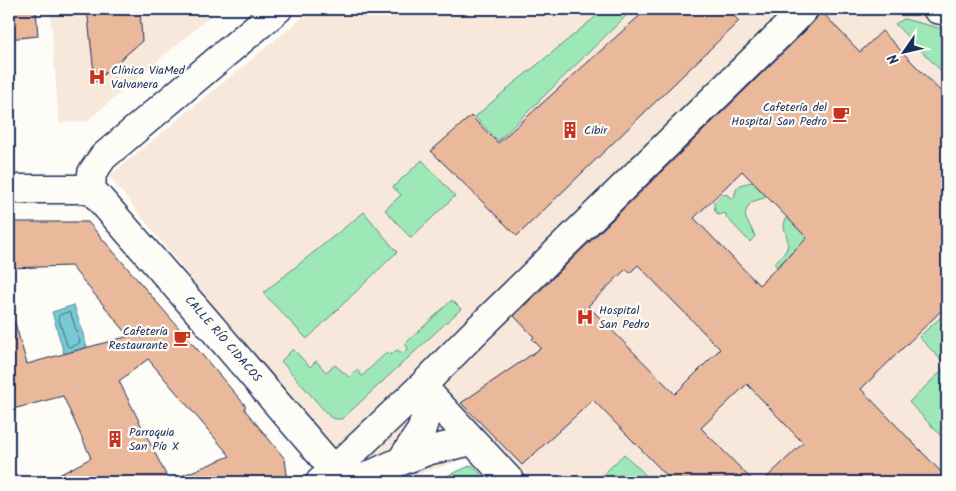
<svg xmlns="http://www.w3.org/2000/svg" width="956" height="491" font-family="Kalam,sans-serif">
	<style>
		.built { fill: #f7e8db }
		.green { fill: #9ee8b7; stroke: #5c8c8a }
		.water { fill: #78c9d1; stroke: #538ba3 }
		.lines { fill: none; stroke-linecap: round; stroke-linejoin: round }
		.shore { stroke: #406d8c; stroke-width: 1 }
		.building { fill: #eab89b; stroke: #1b2f5e; fill-rule: evenodd }
		.minor-casing { stroke: #1b2f5e; stroke-width: 31 }
		.minor { stroke: #fdfcf7; stroke-width: 28 }
		.labels { text-anchor: middle; dominant-baseline: central; stroke-width: 4.5; stroke-linejoin: round; paint-order: stroke }
		.poi-label { font-size: 12px; fill: #1b2f5e; stroke: #fdfcf7; text-anchor: start }
		.street-label { font-size: 12px; fill: #1b2f5e; stroke: #fdfcf7 }
	</style>
	<rect width="100%" height="100%" fill="#fdfcf7"/>
	<filter id="ink" filterUnits="userSpaceOnUse"><feTurbulence type="fractalNoise" baseFrequency=".02" numOctaves="2"/><feDisplacementMap in="SourceGraphic" scale="10" xChannelSelector="R" yChannelSelector="G"/><feConvolveMatrix kernelMatrix="1 2 1 2 8 2 1 2 1" color-interpolation-filters="sRGB"/></filter>
	<g filter="url(#ink)">
		<!-- built -->
		<path class="built" d="M50,9h169l-132,112 -28,2z
			M313,9h634v473h-455l-23,-24 -75,24h-40l-245,-306z"/>
		<!-- green -->
		<path class="green" d="M605,9h28l-135,132 -23,-24 39,-34 23,-18z
			M904,19l43,11v47l-52,-53z
			M422,160l33,36 -44,42 -26,-28 16,-15 -8,-8z
			M753,182l14,15 -16,5c-12,17 -2,18 4,34l-5,6 -23,-24 -2,-5 -6,2 -4,-4 -1,-8 8,-9 6,1 2,3h4c1,-3 1,-5 2,-8 2,-6 11,-7 17,-8z
			M364,212l33,40 -90,87 -44,-46z
			M787,217l20,21 -30,29 -3,-4c4,-4 12,-10 13,-15 4,-11 -8,-18 0,-31z
			M452,300l9,9 -119,110h-7l-5,-2 -49,-56 12,-12 17,18 6,-6 10,11 9,-7 14,12 8,-7 5,6 25,-24 3,3 7,-5 6,3 5,-5 -3,-4z
			M940,318l7,8v106l-5,5 -33,-35 38,-36 -28,-29z
			M624,454l29,28h-57z
			M472,465l16,17h-55z"/>
		<!-- water -->
		<path class="water" d="M74,305l13,42 -23,7 -12,-42z"/>
		<g class="lines">
			<!-- shore -->
			<path class="shore" d="M69,312l2,2 9,28 -2,2 -9,3 -2,-2 -9,-28 2,-2z"/>
		</g>
		<!-- building -->
		<path class="building" d="M9,9h27l2,27 -29,3z
			M87,9h53l2,32 -47,41z
			M647,9h80l12,12 -222,215 -86,-85 40,-35 27,27z
			M819,9l41,43 22,-21 65,67v207l-86,84 86,89v4h-185l41,-39 -56,-59 -46,44 53,54h-81l-80,-82 -71,65 -61,-62 80,-55 -9,-9 2,-2 -20,-21 290,-284 12,-13 3,-6zM742,171l65,67 -48,47 -65,-67zM638,265l82,84 -45,45 -87,-88 38,-37 4,4z
			M9,222h79l157,183v5l40,49 2,15 -11,8h-230l45,-24 -28,-62 -54,14v-86l6,-1 12,41 102,-28 -58,-70 -62,2zM148,359l82,97 -61,25 -50,-100z"/>
		<g class="lines">
			<!-- minor casing -->
			<g class="minor-casing">
				<path id="minor" d="M937,9l10,2
					M9,189h82
					M91,189l111,127 132,154 27,10
					M91,189l1,-16 11,-16 175,-148
					M422,386l89,96
					M401,461l20,-30 6,-18 -5,-27
					M320,482l14,-12 88,-84 48,-49 323,-316 11,-12
					M355,482l46,-21 29,-11 42,-9"/>
			</g>
			<!-- minor -->
			<use href="#minor" class="minor"/>
		</g>
	</g>
	<!-- icons -->
	<defs>
		<g id="hospital-bare" transform="scale(1.35)"><path d="M-5-5h3v3.5h4V-5h3V5h-3V1.5h-4V5h-3Z" fill="#c8321e" stroke="#fdfcf7" stroke-width="2.5" paint-order="stroke"/></g>
		<g id="cafe-bare" transform="scale(1.35)"><path d="M-5.5-4.5H6V0H3Q3 3.5 0 3.5H-2.5Q-5.5 3.5-5.5 0ZM3-3.2v2h1.7v-2ZM-6 4.5H4V6H-6Z" fill="#c8321e" stroke="#fdfcf7" stroke-width="2.5" paint-order="stroke"/></g>
		<g id="building-bare" transform="scale(1.35)"><path d="M-4-6H4V6H1V3H-1V6H-4ZM-2.5-4.3h1.7v1.8h-1.7ZM.8-4.3h1.7v1.8H.8ZM-2.5-1h1.7V.8h-1.7ZM.8-1h1.7V.8H.8Z" fill="#c8321e" stroke="#fdfcf7" stroke-width="2.5" paint-order="stroke"/></g>
	</defs>
	<g fill-rule="evenodd">
		<use href="#hospital-bare" x="97" y="77"/>
		<use href="#cafe-bare" x="841" y="114"/>
		<use href="#building-bare" x="570" y="130"/>
		<use href="#hospital-bare" x="585" y="317"/>
		<use href="#cafe-bare" x="182" y="338"/>
		<use href="#building-bare" x="115" y="439"/>
	</g>
	<g class="labels">
		<!-- poi labels -->
		<g class="poi-label">
			<text x="111" y="70">Clínica ViaMed<tspan x="111" dy="14">Valvanera</tspan></text>
			<text x="827" y="107" text-anchor="end">Cafetería del<tspan x="827" dy="14">Hospital San Pedro</tspan></text>
			<text x="584" y="130">Cibir</text>
			<text x="599" y="310">Hospital<tspan x="599" dy="14">San Pedro</tspan></text>
			<text x="168" y="331" text-anchor="end">Cafetería<tspan x="168" dy="14">Restaurante</tspan></text>
			<text x="129" y="432">Parroquia<tspan x="129" dy="14">San Pío X</tspan></text>
		</g>
		<!-- street labels -->
		<g class="street-label">
			<text transform="translate(223 339) rotate(49)">CALLE RÍO CIDACOS</text>
		</g>
	</g>
	<!-- margin -->
	<rect width="956" height="491" fill="none" stroke="#fdfcf7" stroke-width="30"/>
	<rect x="15" y="15" width="926" height="461" fill="none" stroke="#1b2f5e" stroke-width="2" filter="url(#ink)"/>
	<!-- north arrow -->
	<g transform="translate(904 52) rotate(236)" stroke="#fdfcf7" stroke-width="4" paint-order="stroke">
	<path d="M0-4L9 19L0 12L-9 19Z" fill="#1b2f5e"/>
	<text y="-8" font-size="14" font-weight="bold" text-anchor="middle" fill="#1b2f5e">N</text>
	</g>
</svg>
